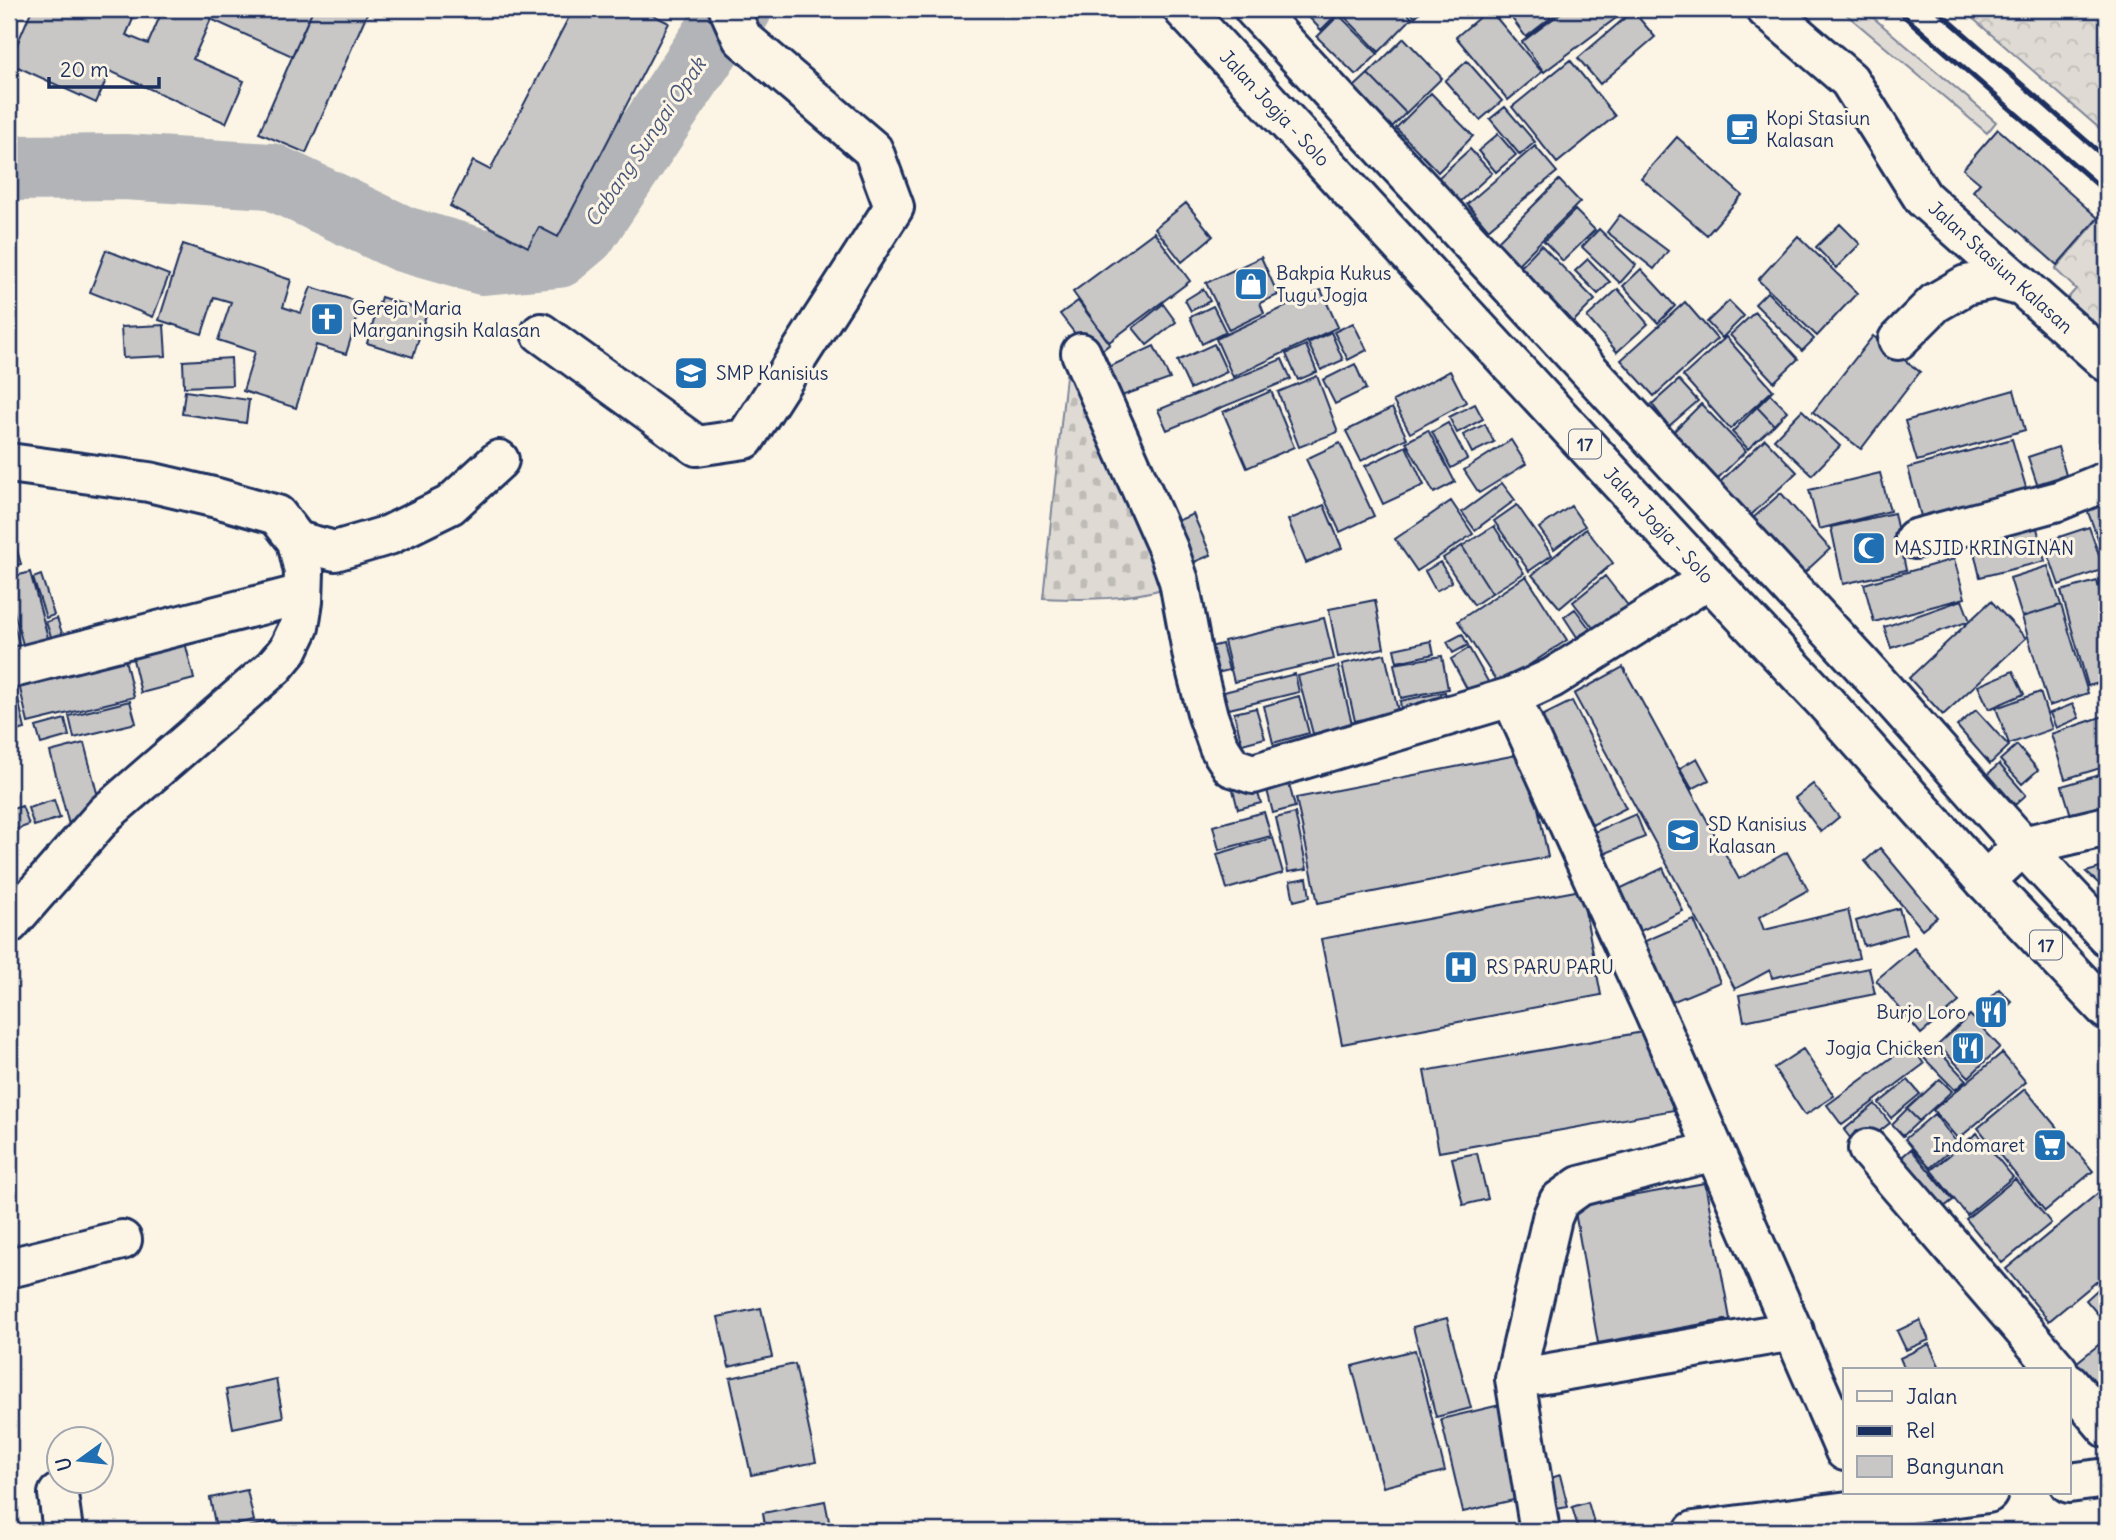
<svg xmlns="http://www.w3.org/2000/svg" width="2116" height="1540" font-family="Delius,sans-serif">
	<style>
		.green { fill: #dfdbd4; stroke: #7d8599; stroke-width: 2 }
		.forest { fill: url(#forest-crowns); stroke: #7d8599; stroke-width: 2 }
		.cemetery { fill: url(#cemetery-stones); stroke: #7d8599; stroke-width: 2 }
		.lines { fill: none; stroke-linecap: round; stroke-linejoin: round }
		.river { stroke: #b2b4b8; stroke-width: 66 }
		.building { fill: #c8c7c6; stroke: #1b2f5e; stroke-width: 2 }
		.minor-casing { stroke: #1b2f5e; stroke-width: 44 }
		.major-casing { stroke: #1b2f5e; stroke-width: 44 }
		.highway-casing { stroke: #1b2f5e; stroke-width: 44 }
		.minor { stroke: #fcf5e5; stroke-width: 38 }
		.major { stroke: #fcf5e5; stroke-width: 38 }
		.highway { stroke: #fcf5e5; stroke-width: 38 }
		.rail { stroke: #1b2f5e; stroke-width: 5 }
		.labels { text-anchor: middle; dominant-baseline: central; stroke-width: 6; stroke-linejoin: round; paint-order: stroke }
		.shield { fill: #fcf5e5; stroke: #5e6a86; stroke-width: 2 }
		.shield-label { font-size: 18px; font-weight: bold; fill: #1b2f5e }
		.street-label { font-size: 19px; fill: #1b2f5e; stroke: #fcf5e5 }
		.poi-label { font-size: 19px; fill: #1b2f5e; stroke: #fcf5e5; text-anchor: start }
		.water-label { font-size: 21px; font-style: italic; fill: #485779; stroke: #fcf5e5 }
	</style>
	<defs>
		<pattern id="forest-crowns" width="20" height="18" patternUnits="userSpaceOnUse" patternTransform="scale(1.75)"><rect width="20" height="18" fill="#dfdbd4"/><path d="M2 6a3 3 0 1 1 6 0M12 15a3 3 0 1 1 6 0" fill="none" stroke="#bfbcb8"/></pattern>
		<pattern id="cemetery-stones" width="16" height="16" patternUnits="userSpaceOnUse" patternTransform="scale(1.75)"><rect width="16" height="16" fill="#dfdbd4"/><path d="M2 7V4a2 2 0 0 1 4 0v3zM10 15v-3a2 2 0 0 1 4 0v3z" fill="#bfbcb8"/></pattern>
	</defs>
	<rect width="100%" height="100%" fill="#fcf5e5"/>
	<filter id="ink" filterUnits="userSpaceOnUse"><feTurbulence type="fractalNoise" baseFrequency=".0143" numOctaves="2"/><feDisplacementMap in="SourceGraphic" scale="14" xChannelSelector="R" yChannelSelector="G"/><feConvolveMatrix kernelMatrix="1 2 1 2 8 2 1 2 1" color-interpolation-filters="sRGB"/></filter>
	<g filter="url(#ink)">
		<!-- green -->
		<path class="green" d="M1840,9h23l133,113 -9,11z"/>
		<!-- forest -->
		<path class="forest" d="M1962,9h145v126z
			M2103,214l4,4v113l-9,11 -39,-34 17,-19 -21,-20z"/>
		<!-- cemetery -->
		<path class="cemetery" d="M1067,366l102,221c-42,13 -82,13 -126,11z"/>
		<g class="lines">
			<!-- river -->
			<path class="river" d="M9,168l115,-1 147,9 132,63 80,23 75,-7 26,-22 139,-209 16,-15"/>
		</g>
		<!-- building -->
		<path class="building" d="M32,9h77l24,10 -7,16 22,9 15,-35h150l-21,47 -81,-37 -18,40 51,22 -18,42 -116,-52 -14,32 -87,-40z
			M313,9h56l-63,144 -47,-20z
			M573,9h68l28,14 -111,214 -19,-10 -11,20 -78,-41 23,-45 17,9z
			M1291,9h13l-6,7z
			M1309,9h33l-21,21 -16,-17z
			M1345,9h58l9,9 -33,34 -38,-39z
			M1407,9h16l-8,8z
			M1489,9l53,63 -34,28 -52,-63z
			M1505,9h57l-36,28z
			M1566,9h56l2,3 -80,60 -22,-30z
			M1633,11l22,26 -55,47 -22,-26z
			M1339,15l39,39 -22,21 -39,-38z
			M1404,38l38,40 -36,35 -38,-39z
			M1570,60l45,56 -58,47 -45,-56z
			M1467,61l35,40 -22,19 -35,-39z
			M1368,74l38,39 -14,14 -38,-40z
			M1431,93l42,43 -35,36 -42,-44z
			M1505,107l30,35 -15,13 -30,-36z
			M1998,129l100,89 -41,47 -84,-74 7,-8 -17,-14z
			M1498,134l18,21 -20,17 -18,-21z
			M1677,137l65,58 -35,40 -66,-57z
			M1535,146l22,26 -69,57 -21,-25z
			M1470,149l22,24 -33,30 -22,-24z
			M1559,180l21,22 -62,62 -21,-22z
			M1186,203l27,33 -31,26 -27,-34z
			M1575,210l20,20 -32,31 -19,-20z
			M1620,215l48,36 -14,18 -47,-37z
			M1840,224l20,20 -24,24 -20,-21z
			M1599,229l37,36 -16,18 -38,-36z
			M1154,232l36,49 -81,61 -36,-50z
			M1798,236l59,57 -40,43 -59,-56z
			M183,244l108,36 -8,27 18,6 10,-26 51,16 -16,51 -30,-9 -20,63 -53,-17 12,-39 -37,-12 13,-38 -17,-5 -12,37 -43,-14z
			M1541,245l54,55 -23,23 -54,-54z
			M106,250l63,25 -16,42 -63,-25z
			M1261,257l17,38 -18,8 4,10 -35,17 -23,-47z
			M1588,259l22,23 -12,12 -23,-23z
			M1641,269l34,37 -17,17 -35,-37z
			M1203,289l7,12 -19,10 -6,-11z
			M1618,289l30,35 -31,28 -30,-35z
			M1321,290l17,37 -105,50 -17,-38z
			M1767,292l47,47 -12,12 -47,-47z
			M381,297l46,15 -14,45 -46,-14z
			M1078,301l32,43 -17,13 -33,-43z
			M1729,301l15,15 -22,22 -15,-16z
			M1685,302l32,37 -63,57 -33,-36z
			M1163,304l13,18 -29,23 -14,-17z
			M1213,306l13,26 -24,12 -12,-27z
			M1755,312l43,47 -24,23 -44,-47z
			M1353,323l14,27 -19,10 -14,-28z
			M164,325l2,31 -43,2 -2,-31z
			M1331,332l12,28 -22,10 -13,-27z
			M1873,336l47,36 -59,77 -48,-37z
			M1726,337l47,53 -43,39 -47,-53z
			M1214,344l13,28 -37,17 -13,-28z
			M1306,345l11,27 -19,8 -12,-26z
			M1154,346l16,33 -57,20 -13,-28z
			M231,358l1,27 -48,2 -1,-26z
			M1282,359l9,20 -124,51 -9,-20z
			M1355,364l11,25 -31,15 -12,-24z
			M1450,371l16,31 -56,31 -17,-32z
			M1317,376l21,56 -39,15 -21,-55z
			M1679,380l19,21 -29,25 -17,-22z
			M2014,390l11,40 -108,31 -12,-40z
			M185,391l64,9 -3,23 -64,-9z
			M1271,391l23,56 -47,21 -24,-56z
			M1770,394l17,17 -13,14 -17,-18z
			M1475,404l8,15 -26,14 -8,-16z
			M1701,404l45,47 -31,30 -45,-46z
			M1757,407l17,18 -26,24 -16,-17z
			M1392,408l15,30 -46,23 -15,-30z
			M1802,410l38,36 -28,29 -38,-36z
			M1448,423l19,36 -16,9 -19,-36z
			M1485,424l9,18 -22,11 -9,-18z
			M1428,430l27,52 -21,11 -28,-51z
			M1765,439l32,33 -47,44 -31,-33z
			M2012,439l15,52 -105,29 -14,-52z
			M1511,440l15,24 -47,29 -15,-23z
			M1340,443l34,73 -34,16 -34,-73z
			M1406,446l18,39 -41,19 -18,-38z
			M2058,447l8,28 -29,9 -9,-27z
			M1880,473l10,38 -71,18 -10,-39z
			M1502,483l13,17 -40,30 -13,-18z
			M1781,493l49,56 -39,36 -49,-57z
			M2107,498v64l-21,-55z
			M1451,501l22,33 -56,37 -22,-32z
			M1324,505l18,43 -36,15 -18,-43z
			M1517,505l35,50 -23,16 -35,-50z
			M1571,506l14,20 -31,23 -15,-21z
			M1894,513l12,57 -63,14 -12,-57z
			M1193,514l18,41 -26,11 -17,-41z
			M1494,526l30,47 -32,20 -30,-47z
			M2089,527l15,42 -45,16 -15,-43z
			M2037,528l8,33 -65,16 -8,-34z
			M1586,529l27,34 -53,45 -28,-33z
			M13,537l8,27 -12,3v-29z
			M1462,546l30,47 -18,12 -31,-47z
			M1954,559l11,39 -91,24 -10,-38z
			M1440,562l12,20 -16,9 -11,-20z
			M2048,566l13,39 -39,12 -12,-39z
			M30,572l22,80 -25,7 -18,-65v-16z
			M41,575l13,40 -8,3 -13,-40z
			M1526,576l41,64 -68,45 -41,-64z
			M1605,576l32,41 -32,26 -32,-41z
			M2097,581l10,35v65l-19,5 -27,-95z
			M1375,600l9,48 -46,9 -9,-48z
			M1962,600l8,21 -79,27 -7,-21z
			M1991,601l35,37 -83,77 -34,-37z
			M2061,605l27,88 -39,13 -27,-89z
			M1575,609l15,20 -13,8 -13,-20z
			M11,613l11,42 -13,4v-45z
			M57,618l9,27 -11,3 -9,-26z
			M1324,618l10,41 -100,23 -10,-41z
			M183,634l11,45 -53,14 -11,-46z
			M1462,634l6,11 -15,8 -6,-11z
			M1431,641l3,13 -37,8 -3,-13z
			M1222,644l7,26 -20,5 -7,-26z
			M1469,648l25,44 -20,10 -23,-43z
			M1385,654l13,57 -43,10 -13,-57z
			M124,655l10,42 -106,26 -10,-43z
			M1442,656l6,33 -47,9 -7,-34z
			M1338,666l14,58 -39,10 -15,-58z
			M1623,667l116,212 48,-27 21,38 -49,27 5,13 84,-20 11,48 -87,20 -2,-8 -35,19 -161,-295z
			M2013,671l11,23 -35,15 -11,-23z
			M1295,674l4,18 -70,17 -5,-17z
			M14,681l11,48 -16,4v-51z
			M1445,692l3,14 -46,10 -2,-15z
			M2040,692l12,37 -43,15 -13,-36z
			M1299,696l10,37 -36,10 -9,-37z
			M130,701l6,22 -62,15 -5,-22z
			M1572,701l54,107 -44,22 -54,-107z
			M2073,704l6,14 -23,10 -6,-15z
			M1256,708l9,30 -23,6 -8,-31z
			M1976,710l33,36 -19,18 -33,-38z
			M2107,715v51l-42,13 -14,-45z
			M65,719l4,17 -28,8 -5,-17z
			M84,743l19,73 -34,9 -19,-73z
			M2017,745l21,25 -16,14 -22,-24z
			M1527,753l21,104 -230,46 -22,-105z
			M1697,758l12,22 -17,9 -12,-21z
			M1999,764l27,31 -11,10 -27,-31z
			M2106,773l1,42 -33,10 -12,-39z
			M1255,784l6,19 -23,6 -5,-19z
			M1289,784l6,23 -22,6 -6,-23z
			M1813,784l26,33 -18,15 -26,-34z
			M54,800l6,18 -26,8 -6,-18z
			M22,806l7,19 -20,7v-22z
			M1264,812l7,24 -52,14 -6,-24z
			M1295,813l12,56 -19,3 -12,-54z
			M1636,814l9,23 -51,21 -9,-22z
			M1273,838l10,35 -56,16 -10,-35z
			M1880,848l57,69 -15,12 -57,-68z
			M2107,866v25l-21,-19z
			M1663,868l20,43 -49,23 -21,-42z
			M1307,878l3,19 -16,4 -4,-20z
			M1581,890l20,105 -259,49 -21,-105z
			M1899,908l7,26 -42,12 -8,-25z
			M1694,920l26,62 -58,24 -26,-61z
			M1914,948l45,54 -38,32 -45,-54z
			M1869,968l6,26 -131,27 -5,-26z
			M1999,989l13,13 -17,17 -13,-14z
			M1970,1015l30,32 -31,30 -31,-32z
			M1660,1029l14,81 -235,42 -15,-81z
			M1910,1044l14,20 -82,61 -15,-20z
			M1934,1046l32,34 -11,10 -32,-33z
			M1803,1049l31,47 -29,19 -31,-47z
			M2002,1053l24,29 -68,57 -25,-29z
			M1940,1079l12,12 -33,30 -12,-12z
			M1908,1080l12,14 -29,24 -12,-15z
			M2025,1089l68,82 -48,40 -67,-83z
			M1875,1104l15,19 -32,25 -14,-18z
			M1907,1109l12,12 -16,15 -11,-12z
			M1934,1114l24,30 -28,24 -25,-29z
			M1977,1133l36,44 -46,38 -36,-45z
			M1911,1149l42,51 -18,14 -40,-51z
			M1477,1153l11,46 -25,6 -11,-47z
			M2015,1179l36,44 -49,40 -36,-44z
			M1705,1183l25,136 -132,24 -24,-137z
			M2103,1189l4,5v79l-58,48 -43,-52z
			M2107,1281v44l-21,-25z
			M761,1308l11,49 -43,10 -11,-50z
			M1447,1318l24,90 -35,9 -23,-90z
			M1730,1319l2,16 -131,24 -3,-16z
			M1920,1320l9,20 -23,10 -9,-19z
			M2107,1338v41l-10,9 -21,-25z
			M1929,1344l12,26h-36l-5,-12z
			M1415,1350l30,121 -62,16 -31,-121z
			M795,1364l21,98 -65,13 -21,-97z
			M276,1379l7,38 -50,11 -7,-38z
			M2107,1379v22l-10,-13z
			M1500,1405l22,93 -59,14 -22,-93z
			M1560,1475l8,32 -12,2 -8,-30z
			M247,1490l7,31 -38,8 -6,-31z
			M825,1501l6,30h-65l-3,-18z
			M1588,1502l8,28 -17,1 -7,-24z
			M276,1521l2,10h-49z"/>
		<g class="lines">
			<!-- minor casing -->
			<g class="minor-casing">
				<path id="minor" d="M1766,9l83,71 74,118 184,164
					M541,333l156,113 48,-7 149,-232 -21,-57 -131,-112 -13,-29
					M1898,340l37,-37 31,-18 28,-6 29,8
					M1081,353l87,196 11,32 14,76 15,59 11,31 13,20 21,7 258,-77 41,-19 157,-99
					M9,463l140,19 68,16 60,17 20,26 7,31 -1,29 -4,26 -11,23 -14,17 -168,146 -97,111
					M1915,539l143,-38 49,-20
					M297,541l38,10 54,-16 61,-30 49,-45
					M9,669l294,-75
					M1511,697l144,317 190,437
					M1985,881l38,-35 84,-20
					M1868,1149l190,221
					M9,1268l113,-28
					M1515,1379l279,-48
					M2069,1383l38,45
					M58,1494l5,37
					M1540,1531l-25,-152 37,-161 7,-17 21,-15 134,-35"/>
			</g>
			<!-- major casing -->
			<g class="major-casing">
				<path id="major" d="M2069,1483l38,-5
					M1694,1531l294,-38"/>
			</g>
			<!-- highway casing -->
			<g class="highway-casing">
				<path id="highway" d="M1183,9l526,570 116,123 160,179 122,129
					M1254,9l608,656 161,181 84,90"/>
			</g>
			<!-- minor -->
			<use href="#minor" class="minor"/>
			<!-- major -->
			<use href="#major" class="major"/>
			<!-- highway -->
			<use href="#highway" class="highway"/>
			<!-- rail -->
			<path class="rail" d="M1896,9l211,184
				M1936,9l171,150"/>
		</g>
	</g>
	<!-- icons -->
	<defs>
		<g id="cafe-square" transform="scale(1.75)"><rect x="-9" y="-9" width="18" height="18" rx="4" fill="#1f6fb2" stroke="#fcf5e5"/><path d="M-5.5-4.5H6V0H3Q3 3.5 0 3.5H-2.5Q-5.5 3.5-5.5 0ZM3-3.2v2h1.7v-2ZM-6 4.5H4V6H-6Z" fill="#fff"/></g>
		<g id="shop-square" transform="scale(1.75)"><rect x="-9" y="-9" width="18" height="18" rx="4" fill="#1f6fb2" stroke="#fcf5e5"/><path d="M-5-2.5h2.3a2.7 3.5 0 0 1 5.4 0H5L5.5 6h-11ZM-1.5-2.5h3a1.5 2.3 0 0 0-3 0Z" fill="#fff"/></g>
		<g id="church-square" transform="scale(1.75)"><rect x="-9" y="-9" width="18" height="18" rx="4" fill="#1f6fb2" stroke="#fcf5e5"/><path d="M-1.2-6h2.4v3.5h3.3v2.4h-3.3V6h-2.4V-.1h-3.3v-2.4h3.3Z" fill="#fff"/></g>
		<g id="school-square" transform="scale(1.75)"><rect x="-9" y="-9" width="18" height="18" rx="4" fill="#1f6fb2" stroke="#fcf5e5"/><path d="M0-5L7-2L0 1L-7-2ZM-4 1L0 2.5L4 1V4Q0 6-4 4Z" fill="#fff"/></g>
		<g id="mosque-square" transform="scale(1.75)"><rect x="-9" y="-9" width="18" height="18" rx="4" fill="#1f6fb2" stroke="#fcf5e5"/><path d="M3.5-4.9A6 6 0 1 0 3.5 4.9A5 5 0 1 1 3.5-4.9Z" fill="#fff"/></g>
		<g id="hospital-square" transform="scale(1.75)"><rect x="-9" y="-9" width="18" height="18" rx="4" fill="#1f6fb2" stroke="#fcf5e5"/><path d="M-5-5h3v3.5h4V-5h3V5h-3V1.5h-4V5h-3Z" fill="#fff"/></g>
		<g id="restaurant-square" transform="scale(1.75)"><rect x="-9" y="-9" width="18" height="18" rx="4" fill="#1f6fb2" stroke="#fcf5e5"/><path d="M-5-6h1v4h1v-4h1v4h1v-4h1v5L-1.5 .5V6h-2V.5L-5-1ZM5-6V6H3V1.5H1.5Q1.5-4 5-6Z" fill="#fff"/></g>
		<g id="supermarket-square" transform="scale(1.75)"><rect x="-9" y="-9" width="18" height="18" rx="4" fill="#1f6fb2" stroke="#fcf5e5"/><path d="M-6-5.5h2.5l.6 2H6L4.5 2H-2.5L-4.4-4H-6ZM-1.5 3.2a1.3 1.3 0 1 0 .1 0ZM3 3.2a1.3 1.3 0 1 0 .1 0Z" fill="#fff"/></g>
	</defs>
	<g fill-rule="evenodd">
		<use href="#cafe-square" x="1742" y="129"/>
		<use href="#shop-square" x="1251" y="284"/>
		<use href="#church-square" x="327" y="319"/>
		<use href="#school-square" x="691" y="373"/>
		<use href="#mosque-square" x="1869" y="548"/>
		<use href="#school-square" x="1683" y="835"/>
		<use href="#hospital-square" x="1461" y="967"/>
		<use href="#restaurant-square" x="1991" y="1012"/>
		<use href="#restaurant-square" x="1968" y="1048"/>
		<use href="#supermarket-square" x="2050" y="1145"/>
	</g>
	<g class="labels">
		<!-- shield labels -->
		<g class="shield">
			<rect x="1569" y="429.5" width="32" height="29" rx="5"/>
			<rect x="2030" y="930.5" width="32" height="29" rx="5"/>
		</g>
		<g class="shield-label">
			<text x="1585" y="444">17</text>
			<text x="2046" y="945">17</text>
		</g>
		<!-- street labels -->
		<g class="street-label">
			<text transform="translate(1275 108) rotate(47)">Jalan Jogja - Solo</text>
			<text transform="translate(2001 267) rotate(42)">Jalan Stasiun Kalasan</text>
			<text transform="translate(1659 525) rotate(47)">Jalan Jogja - Solo</text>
		</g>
		<!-- poi labels -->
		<g class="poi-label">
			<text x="1766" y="118">Kopi Stasiun<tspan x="1766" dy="22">Kalasan</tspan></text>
			<text x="1276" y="273">Bakpia Kukus<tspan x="1276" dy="22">Tugu Jogja</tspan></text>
			<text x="352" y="308">Gereja Maria<tspan x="352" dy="22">Marganingsih Kalasan</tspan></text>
			<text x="716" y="373">SMP Kanisius</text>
			<text x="1894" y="548">MASJID KRINGINAN</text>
			<text x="1708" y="824">SD Kanisius<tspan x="1708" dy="22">Kalasan</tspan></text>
			<text x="1486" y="967">RS PARU PARU</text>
			<text x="1966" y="1012" text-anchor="end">Burjo Loro</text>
			<text x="1944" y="1048" text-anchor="end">Jogja Chicken</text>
			<text x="2025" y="1145" text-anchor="end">Indomaret</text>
		</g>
		<!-- water labels -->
		<g class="water-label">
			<text transform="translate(645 142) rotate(-56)">Cabang Sungai Opak</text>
		</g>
	</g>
	<!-- margin -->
	<rect width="2116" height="1540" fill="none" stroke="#fcf5e5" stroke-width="35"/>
	<rect x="18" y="18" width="2081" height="1505" fill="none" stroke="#1b2f5e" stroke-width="2.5" filter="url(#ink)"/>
	<!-- legend -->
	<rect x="1843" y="1368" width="228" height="126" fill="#fcf5e5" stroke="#a2a6af" stroke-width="2"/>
	<rect x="1857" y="1391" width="35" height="10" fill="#fcf5e5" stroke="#a2a6af" stroke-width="2"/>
	<text x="1906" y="1404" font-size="21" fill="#1b2f5e">Jalan</text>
	<rect x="1857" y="1426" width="35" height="10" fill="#1b2f5e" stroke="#a2a6af" stroke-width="2"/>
	<text x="1906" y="1438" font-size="21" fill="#1b2f5e">Rel</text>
	<rect x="1857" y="1456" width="35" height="21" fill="#c8c7c6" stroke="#a2a6af" stroke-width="2"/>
	<text x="1906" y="1474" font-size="21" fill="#1b2f5e">Bangunan</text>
	<!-- north arrow -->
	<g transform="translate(80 1460) rotate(255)"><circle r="33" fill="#fcf5e5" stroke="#a2a6af" stroke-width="2"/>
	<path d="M0-5L12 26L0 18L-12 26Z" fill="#1f6fb2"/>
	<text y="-10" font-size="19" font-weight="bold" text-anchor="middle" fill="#1b2f5e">U</text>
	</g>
	<!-- scale -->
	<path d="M49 77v10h110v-10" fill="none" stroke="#1b2f5e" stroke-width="3.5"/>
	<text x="60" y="77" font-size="21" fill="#1b2f5e" stroke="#fcf5e5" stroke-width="5" paint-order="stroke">20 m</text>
</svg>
